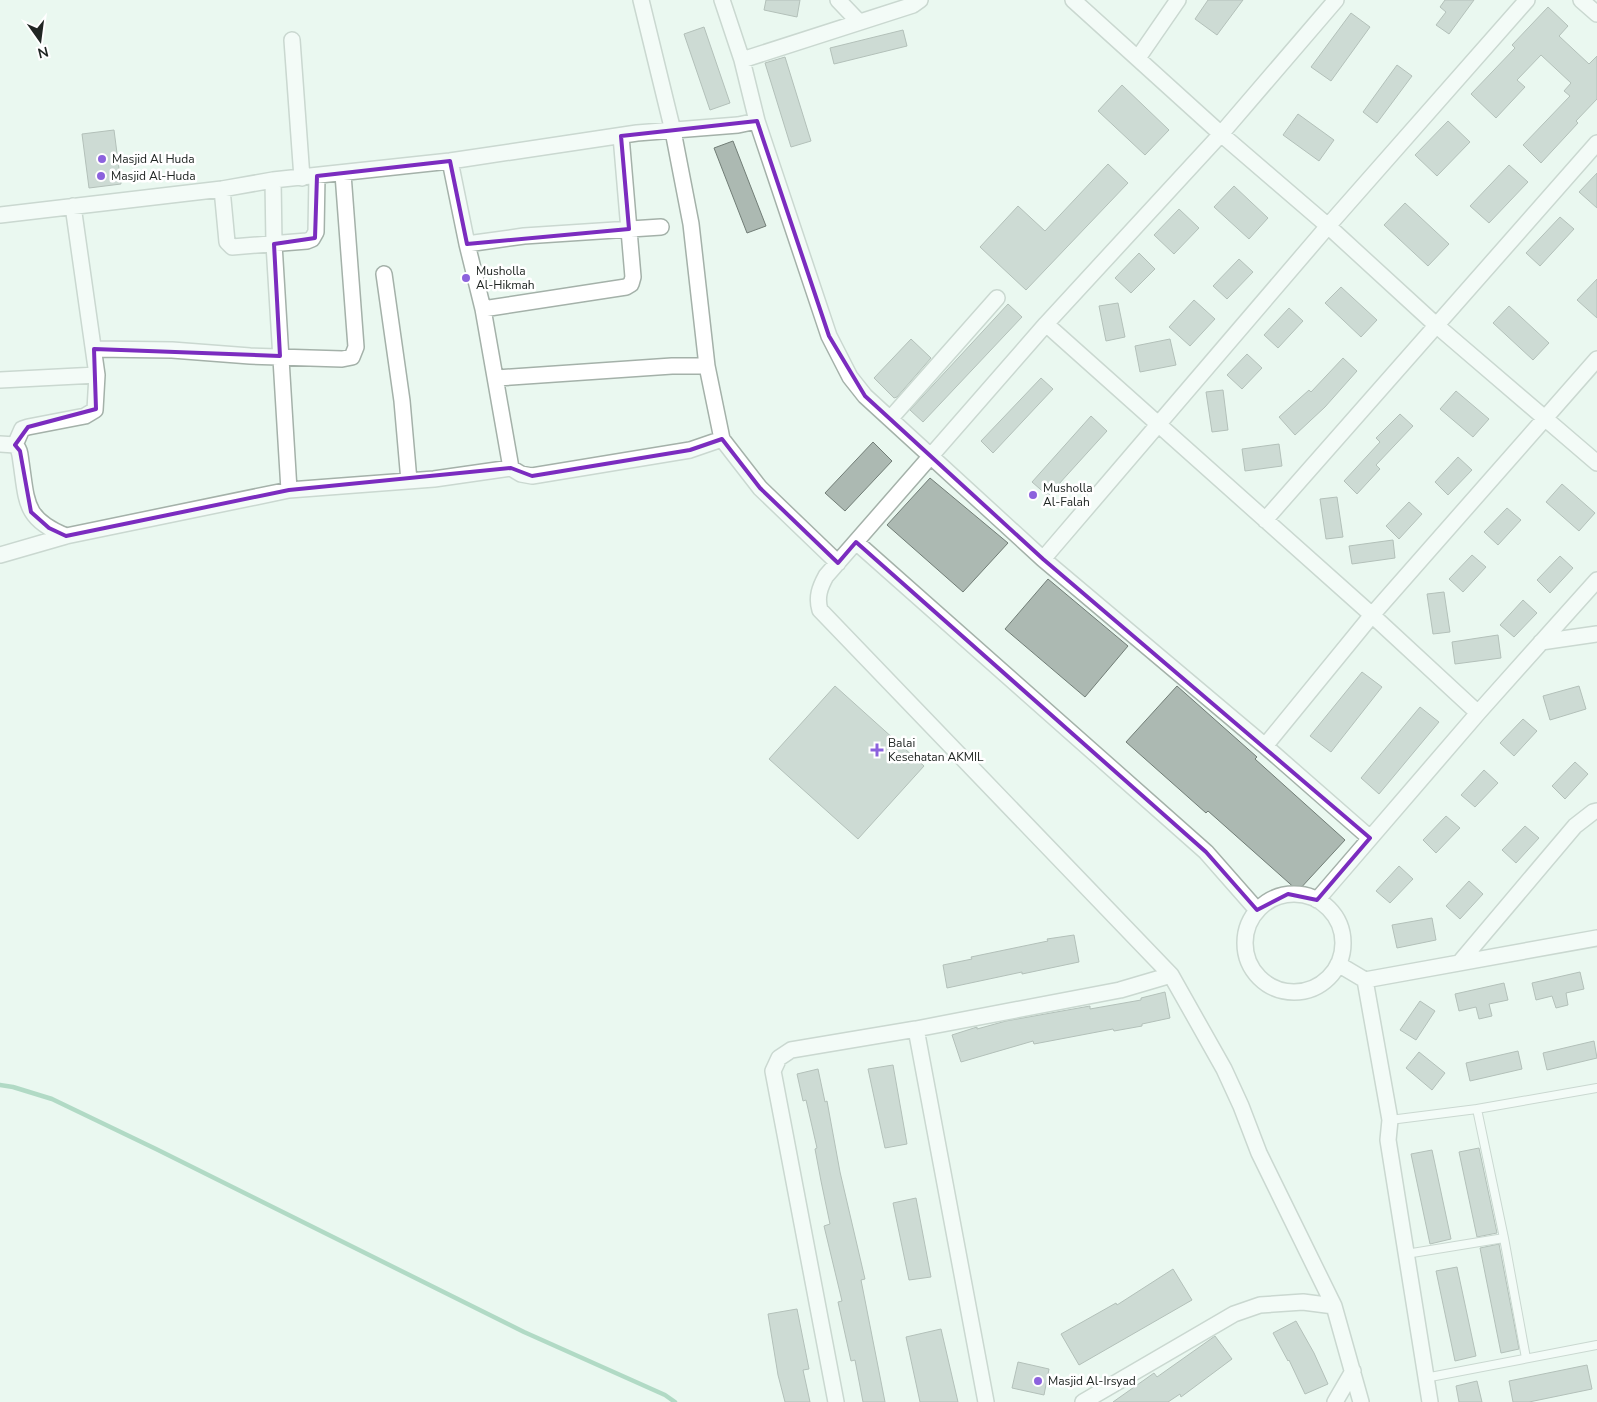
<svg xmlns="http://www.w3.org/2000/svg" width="1597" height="1402" font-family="'Nunito Sans',sans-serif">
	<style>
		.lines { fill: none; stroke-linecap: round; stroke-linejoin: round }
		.stream { stroke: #6eb791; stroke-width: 4.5 }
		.building { fill: #acb9b2; stroke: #717d76 }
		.lane-casing { stroke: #a4b1a9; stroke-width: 10 }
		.street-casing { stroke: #a4b1a9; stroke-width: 18 }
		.lane { stroke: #fff; stroke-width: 8 }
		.street { stroke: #fff; stroke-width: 15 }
		.marked { fill: none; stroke: #7b2cbf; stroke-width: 4; stroke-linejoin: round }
		.poi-dot { fill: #8c62dd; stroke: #fff; stroke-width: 2 }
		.labels { text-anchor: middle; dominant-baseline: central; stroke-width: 5; stroke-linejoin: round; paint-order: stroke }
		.poi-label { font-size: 12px; fill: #202623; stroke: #fff; text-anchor: start }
	</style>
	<rect width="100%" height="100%" fill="#eaf8f0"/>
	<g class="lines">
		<!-- stream -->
		<path class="stream" d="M0,1085l13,2 39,12 104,50 368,183 141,63 10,7"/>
	</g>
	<!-- building -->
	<path class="building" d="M766,0h34l-3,17 -33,-7z
		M1208,0h35l-26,35 -22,-16z
		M1445,0h29l-25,34 -13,-9 10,-13 -6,-5z
		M1548,7l20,19 -9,10 30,28 8,-8v43l-21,22 2,2 -37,40 -18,-18 47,-49 -6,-5 7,-8 -30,-28 -24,25 8,7 -29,31 -25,-24 44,-46 -3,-3z
		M1351,13l19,14 -39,54 -20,-14z
		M704,27l26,76 -20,7 -26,-76z
		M903,30l4,16 -73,18 -4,-16z
		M785,57l26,84 -20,6 -26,-84z
		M1397,65l15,11 -35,47 -14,-11z
		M1122,85l47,45 -24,25 -47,-44z
		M1298,114l36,26 -15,21 -36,-26z
		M1448,121l22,21 -33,34 -22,-21z
		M114,130l7,54 -32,4 -7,-54z
		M733,141l33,85 -19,7 -33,-85z
		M1108,164l20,19 -102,107 -46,-43 38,-41 27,25z
		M1509,165l19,17 -39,41 -19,-17z
		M1597,173v35l-18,-16z
		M1234,186l34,32 -19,21 -35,-32z
		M1405,203l44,41 -21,22 -44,-41z
		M1179,209l20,19 -25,26 -20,-19z
		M1560,217l14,12 -34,37 -14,-13z
		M1139,253l16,16 -24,24 -16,-15z
		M1239,259l14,13 -26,27 -14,-13z
		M1597,279v39l-20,-18z
		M1341,287l36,33 -16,17 -36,-34z
		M1194,300l21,19 -25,27 -21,-19z
		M1118,303l7,34 -19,4 -7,-35z
		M1008,304l14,13 -99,105 -13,-12z
		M1509,306l40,37 -16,17 -40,-37z
		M1289,308l14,13 -25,27 -14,-13z
		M911,339l20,19 -34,39 -3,1 -20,-20z
		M1170,339l6,26 -36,7 -5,-26z
		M1247,354l15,14 -20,21 -15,-14z
		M1343,358l14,13 -32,36 -30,28 -16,-18 30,-27 2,2z
		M1041,378l12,11 -60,64 -12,-12z
		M1223,390l5,40 -16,2 -6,-40z
		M1456,391l33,28 -16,18 -33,-28z
		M1400,414l13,12 -37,39 4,4 -23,25 -13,-13 36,-39 -4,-4z
		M1091,416l16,15 -59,65 -16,-14z
		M873,442l19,19 -47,50 -20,-18z
		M1279,444l3,22 -37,5 -3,-22z
		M1458,457l14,13 -24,25 -13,-13z
		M930,478l78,65 -45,49 -76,-67z
		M1562,484l33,29 -16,18 -33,-29z
		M1337,497l6,40 -17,2 -6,-40z
		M1409,502l13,12 -23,25 -13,-13z
		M1507,508l14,12 -23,25 -14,-13z
		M1393,540l2,18 -43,6 -3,-18z
		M1472,555l14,12 -23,25 -14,-13z
		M1560,556l13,12 -23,25 -13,-13z
		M1048,579l80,67 -43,51 -80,-68z
		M1444,592l6,40 -17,2 -6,-40z
		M1523,600l14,13 -23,24 -14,-12z
		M1498,635l3,23 -46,6 -3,-22z
		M1362,672l20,15 -51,65 -21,-16z
		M835,686l89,80 -66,73 -89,-80z
		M1177,686l80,71 -2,2 90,81 -47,51 -90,-80 -2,2 -80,-71z
		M1579,686l7,23 -36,11 -7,-24z
		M1420,707l19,15 -60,72 -18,-16z
		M1523,719l14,12 -23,25 -14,-13z
		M1575,762l13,12 -23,25 -13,-13z
		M1484,770l14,13 -23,24 -14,-12z
		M1446,816l14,12 -24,25 -13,-13z
		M1525,826l14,12 -23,25 -14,-13z
		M1399,866l14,13 -23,24 -14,-12z
		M1469,881l14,13 -23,25 -14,-13z
		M1432,918l4,22 -39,8 -5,-23z
		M1074,935l5,27 -57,12v-2l-75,16 -4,-23 29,-6 -1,-2 77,-16 -1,-2z
		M1580,972l4,17 -18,4 2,12 -12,3 -4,-12 -16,4 -4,-17z
		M1504,983l4,17 -19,4 3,12 -13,3 -3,-12 -17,4 -4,-17z
		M1165,992l5,26 -28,6v2l-28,5 -1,-2 -79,15 -1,-3 -72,21 -9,-27 25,-8v2l29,-8 84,-15v3l51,-9v-2z
		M1420,1001l15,10 -19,29 -16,-10z
		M1594,1041l3,17 -50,12 -4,-17z
		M1518,1051l4,18 -52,12 -4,-18z
		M1419,1052l26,21 -13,17 -26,-22z
		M893,1065l14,79 -22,4 -17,-79z
		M818,1069l7,33 2,-1 13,71 25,107 -4,1 24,122h-22l-8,-42 -4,1 -13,-59 4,-1 -18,-75 6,-2 -9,-43 -6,-32 2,-1 -11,-48 -3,1 -6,-27z
		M1479,1148l18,85 -20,4 -18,-85z
		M1432,1150l19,89 -21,5 -19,-90z
		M916,1198l15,79 -22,3 -16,-77z
		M1499,1244l20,105 -18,4 -21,-105z
		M1457,1267l19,89 -21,5 -19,-90z
		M1173,1269l19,31 -113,65 -18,-31 55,-31 1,2z
		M797,1309l12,60 -6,1 7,32h-25l-7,-27 -10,-61z
		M1296,1321l18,32 14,31 -23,10 -16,-34 -1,1 -15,-28z
		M941,1329l17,73h-38l-14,-65z
		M1215,1336l17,23 -51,38 -1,-3 -12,8h-55l41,-29 3,4z
		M1018,1362l31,7 -5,26 -32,-7z
		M1587,1365l5,24 -63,13h-16l-4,-21z
		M1477,1381l5,21h-23l-3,-16z"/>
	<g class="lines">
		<!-- lane casing -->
		<g class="lane-casing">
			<path id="lane" d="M1390,1120l87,-11 120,-21
				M1504,1238l22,120
				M1406,1254l98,-16 -27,-129
				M1425,1378l172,-33"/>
		</g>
		<!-- street casing -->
		<g class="street-casing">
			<path id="street" d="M641,0l32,131 18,93 16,142 15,73 38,49 78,75
				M722,0l20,60 15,61
				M838,0l21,22
				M1073,0l148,134 107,92 108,99 161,138
				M1336,0l-115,134 -175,190 -220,252c-6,11 -10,21 -6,34l351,365 53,94 17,37 18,47 75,153 27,96
				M1581,0l16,14
				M292,40l10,138
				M1138,58l40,-58
				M742,60l171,-55 7,-5
				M450,161l17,83 16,65 28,159
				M273,180l1,64 15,246
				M222,189l5,53 5,5 75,-6 5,-2 4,-7 1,-56
				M0,215l222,-26 51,-9 177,-19 187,-28 101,-8 19,-4 72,215 21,41 15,19 178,163 222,187 105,92
				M467,244l57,-8 137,-9
				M384,274l18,127 7,80
				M483,309l143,-22 5,-3 2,-7 -12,-141
				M1046,324l326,291 106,98
				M94,349l78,1 78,6 92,3 10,-2 4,-10 -13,-173
				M497,378l175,-12h35
				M0,380l97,-5 -24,-169
				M890,419l107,-121
				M0,444l15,1c5,4 5,10 6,17 6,40 3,57 45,74
				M15,445l7,-16 6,-2 57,-11 10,-6 2,-35
				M1265,520l332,-377
				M856,542l350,310 51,58
				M0,555l66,-19 223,-46 145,-11 77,-11 10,6 11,2 158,-26 32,-11
				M1043,559l285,-333 199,-226
				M1541,642l56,-8
				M1265,746l107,-131 225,-256
				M1245 943a49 49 0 1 1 98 0a49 49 0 1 1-98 0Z
				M1317,900l161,-187 119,-133
				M1460,962l115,-136 18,-14 4,-1
				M1338,964l27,16 232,-42
				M1365,980l25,140 -2,20 42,262
				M916,1029l70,373
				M836,1402l-63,-331 6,-13 12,-8 125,-21 204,-39 51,-15
				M1083,1402l151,-88 26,-9 43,-3 31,4
				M1335,1402l18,-31"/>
		</g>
		<!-- lane -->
		<use href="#lane" class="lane"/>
		<!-- street -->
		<use href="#street" class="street"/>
	</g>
	<!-- marked area -->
	<path d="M0 0H1597V1402H0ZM757,121l72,215 36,60 178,163 327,279 -53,62 -29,-6 -31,16 -51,-58 -350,-310 -18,21 -78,-75 -38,-49 -32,11 -158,26 -21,-8 -222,22 -223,46 -17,-8 -18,-16 -11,-61 -5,-6 13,-18 68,-18 -2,-60 186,7 -6,-112 41,-6 2,-62 133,-15 17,83 162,-15 -8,-93z" fill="#eaf8f0" fill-opacity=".55" fill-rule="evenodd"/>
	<path class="marked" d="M757,121l72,215 36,60 178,163 327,279 -53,62 -29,-6 -31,16 -51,-58 -350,-310 -18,21 -78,-75 -38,-49 -32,11 -158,26 -21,-8 -222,22 -223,46 -17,-8 -18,-16 -11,-61 -5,-6 13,-18 68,-18 -2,-60 186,7 -6,-112 41,-6 2,-62 133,-15 17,83 162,-15 -8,-93z"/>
	<!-- markers -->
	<g class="poi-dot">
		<circle cx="102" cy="159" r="5"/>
		<circle cx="101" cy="176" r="5"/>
		<circle cx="466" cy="278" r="5"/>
		<circle cx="1033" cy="495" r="5"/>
		<path d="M874.5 742.5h5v5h5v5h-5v5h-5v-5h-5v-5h5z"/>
		<circle cx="1038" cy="1381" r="5"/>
	</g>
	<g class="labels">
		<!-- poi labels -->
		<g class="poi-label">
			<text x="112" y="159">Masjid Al Huda</text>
			<text x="111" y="176">Masjid Al-Huda</text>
			<text x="476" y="271">Musholla<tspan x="476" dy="14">Al-Hikmah</tspan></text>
			<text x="1043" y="488">Musholla<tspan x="1043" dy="14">Al-Falah</tspan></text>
			<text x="888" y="743">Balai<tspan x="888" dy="14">Kesehatan AKMIL</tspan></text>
			<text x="1048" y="1381">Masjid Al-Irsyad</text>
		</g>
	</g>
	<!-- north arrow -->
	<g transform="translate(40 40) rotate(166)" stroke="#ffffff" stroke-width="4" paint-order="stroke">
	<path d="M0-4L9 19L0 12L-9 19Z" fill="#202623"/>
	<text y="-8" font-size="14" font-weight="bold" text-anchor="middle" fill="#202623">N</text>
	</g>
</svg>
